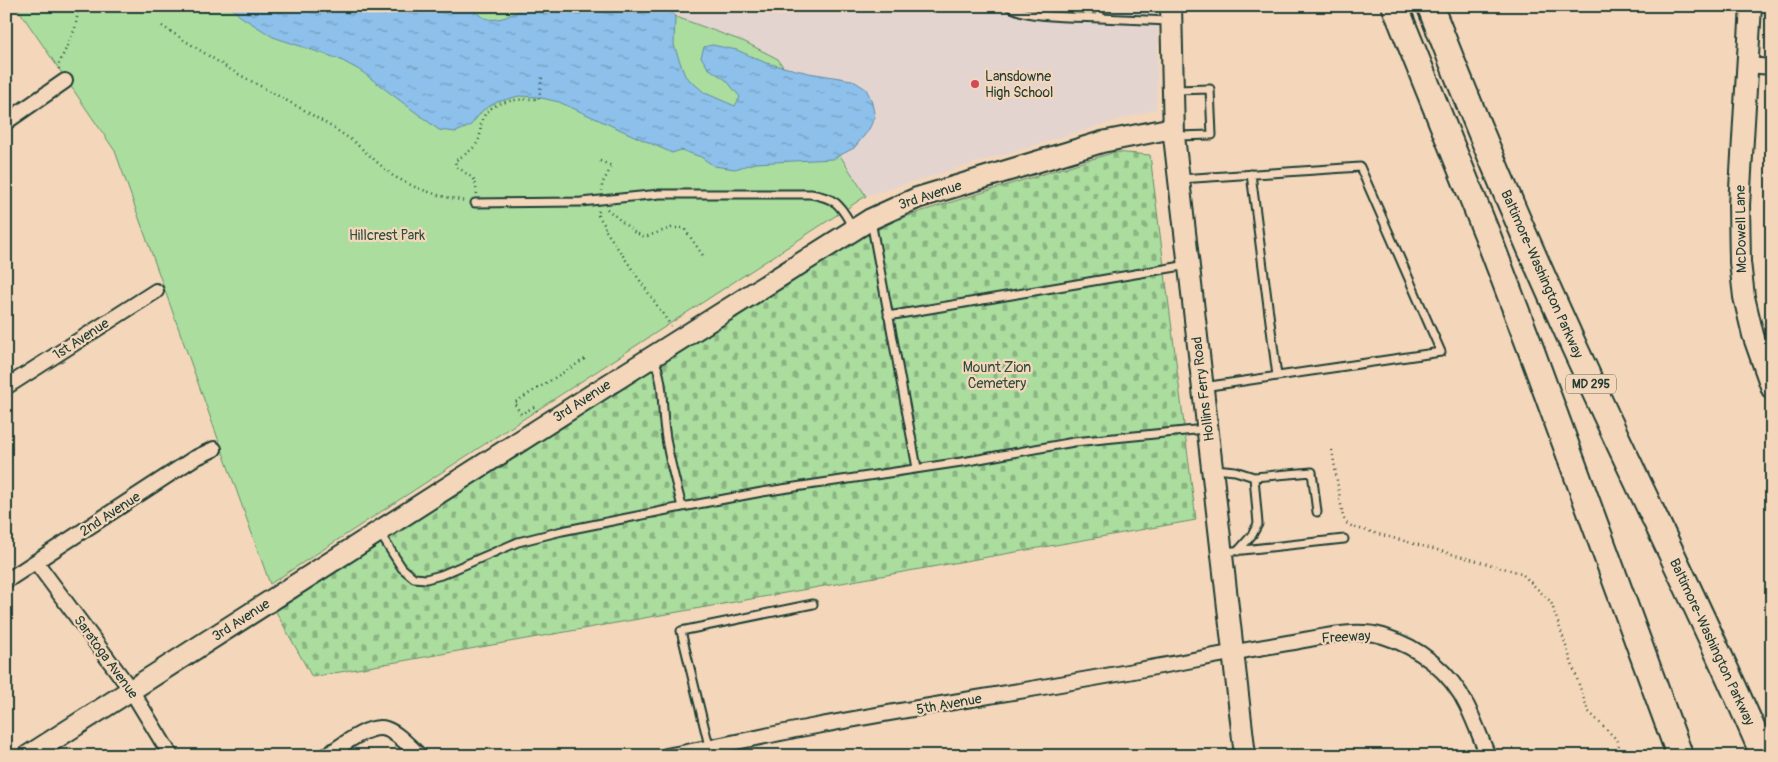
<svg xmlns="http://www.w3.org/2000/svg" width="1778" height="762" font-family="Pangolin,sans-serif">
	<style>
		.built { fill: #e4d4cf }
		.cemetery { fill: url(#cemetery-stones); stroke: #648d69 }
		.park { fill: #aadd9e; stroke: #648d69 }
		.water { fill: url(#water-ripples); stroke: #618ca1 }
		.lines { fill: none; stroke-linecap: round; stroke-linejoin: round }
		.lane-casing { stroke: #1f3d34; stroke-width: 11 }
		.street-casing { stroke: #1f3d34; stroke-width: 18 }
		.secondary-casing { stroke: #1f3d34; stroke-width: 24 }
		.highway-casing { stroke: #1f3d34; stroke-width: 29 }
		.path { stroke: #1f3d34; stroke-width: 2.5; stroke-dasharray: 1 4; stroke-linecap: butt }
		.lane { stroke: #f4d7ba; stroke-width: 7 }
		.street { stroke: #f4d7ba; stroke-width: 14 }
		.secondary { stroke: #f4d7ba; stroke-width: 20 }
		.highway { stroke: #f4d7ba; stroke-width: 25 }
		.poi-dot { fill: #d1495b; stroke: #f4d7ba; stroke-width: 2 }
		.labels { text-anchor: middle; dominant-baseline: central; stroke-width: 4.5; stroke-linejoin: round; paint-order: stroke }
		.shield { fill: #f4d7ba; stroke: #5f6b5c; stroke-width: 1 }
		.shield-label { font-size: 12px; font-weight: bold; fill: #1f3d34 }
		.poi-label { font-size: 14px; fill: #1f3d34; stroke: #f4d7ba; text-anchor: start }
		.street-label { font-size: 14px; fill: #1f3d34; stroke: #f4d7ba }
		.park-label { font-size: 14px; fill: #2d4d3f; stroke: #f4d7ba }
	</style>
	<defs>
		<pattern id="cemetery-stones" width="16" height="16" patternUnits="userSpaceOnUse" patternTransform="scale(1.25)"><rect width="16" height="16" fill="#aadd9e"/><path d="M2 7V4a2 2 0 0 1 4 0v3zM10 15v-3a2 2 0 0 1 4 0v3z" fill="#8ab482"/></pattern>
		<pattern id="water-ripples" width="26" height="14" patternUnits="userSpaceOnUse" patternTransform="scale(1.25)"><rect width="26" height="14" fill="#8dc0ea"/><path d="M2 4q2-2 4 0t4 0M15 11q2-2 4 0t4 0" fill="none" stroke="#739dbe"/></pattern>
	</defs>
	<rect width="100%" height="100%" fill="#f4d7ba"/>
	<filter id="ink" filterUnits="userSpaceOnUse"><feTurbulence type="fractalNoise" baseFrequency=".02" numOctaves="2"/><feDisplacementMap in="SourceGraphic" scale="10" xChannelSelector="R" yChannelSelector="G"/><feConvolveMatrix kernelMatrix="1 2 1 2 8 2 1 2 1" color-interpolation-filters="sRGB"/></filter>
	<g filter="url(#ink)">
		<!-- built -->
		<path class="built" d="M671,6h488l-3,103 -290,87 -88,-137 -33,-17 -74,-27z"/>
		<!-- cemetery -->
		<path class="cemetery" d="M1115,152l35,3 46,365 -884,157 -37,-67 584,-371 36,-18 24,-9z"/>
		<!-- park -->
		<path class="park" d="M16,6h655v9l74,27 33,17 88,137 -596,388 -155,-433z"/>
		<!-- water -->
		<path class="water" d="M229,6h242c16,23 36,12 56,0h144l4,12 -1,27 11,31 20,17 30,13 5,-9 -14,-17 -18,-12 -7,-11 3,-10 8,-2 25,5 29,13 43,10 43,7 14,9 5,10 4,18 -7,14 -14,17 -21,11 -78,4 -20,6 -21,-3 -13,-9 -20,-7 -9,3 -113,-51 -22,-5 -18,-1 -22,6 -14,8 -13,16 -14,6 -17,-2 -78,-59 -22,-12 -66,-22 -33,-21z"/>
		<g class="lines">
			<!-- lane casing -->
			<g class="lane-casing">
				<path id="lane" d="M1009,6c13,12 71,11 91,12l-1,-12
					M1100,18l69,3
					M1175,90l35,-1 2,46 -35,1
					M1251,174l26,202
					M1180,179l180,-12 81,185 -238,35
					M475,203l106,-1 79,-8h151c28,5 29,12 43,35
					M871,221l46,247
					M888,316l300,-51
					M654,359c11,25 7,47 11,72 3,26 11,51 17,76
					M1215,469l20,2 19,6 58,-5 5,40
					M379,532l23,36 12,10 12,1 15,-4 77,-33 44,-11 120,-24 80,-15 206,-31 106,-19 131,-13
					M1238,551l14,-16 6,-11 -4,-47
					M1224,552l120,-13
					M709,746l-28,-115 132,-27"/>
			</g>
			<!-- street casing -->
			<g class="street-casing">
				<path id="street" d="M1747,65l25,2
					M6,122l59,-41
					M6,387l150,-96
					M36,562l95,128 40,66
					M6,581l187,-122 21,-10
					M326,756c14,-9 43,-33 60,-27 12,4 24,18 34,27
					M666,756c48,-9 97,-20 145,-29 111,-21 222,-37 333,-58 50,-9 100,-19 150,-27 28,-5 61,-14 89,-6 36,11 68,36 84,70 8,16 14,33 21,50"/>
			</g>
			<!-- secondary casing -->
			<g class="secondary-casing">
				<path id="secondary" d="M1171,6l3,130 71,620
					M1751,6l-12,199 1,57 4,35 9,38 19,54
					M28,756l575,-368 268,-169 46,-21 185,-56 71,-14"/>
			</g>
			<!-- highway casing -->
			<g class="highway-casing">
				<path id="highway" d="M1395,6l92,228 43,113 150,409
					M1430,6c43,110 89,220 138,327 64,142 135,280 196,423"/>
			</g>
			<!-- path -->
			<path class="path" d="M162,26l69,44 73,40 31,19 18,12 40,35 24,12 24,8 25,5
				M59,69l-1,-3 17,-37 4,-23
				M600,161l12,5 -10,18v7
				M477,194l-2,-14 -19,-14 -1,-5c7,-5 19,-11 23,-20 4,-7 1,-16 5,-23 9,-19 39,-19 56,-19l3,-22
				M607,209l27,23 11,5 26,-9h13l20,29
				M599,211l-2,3 9,13 -2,1 67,98
				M537,411l-3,-4 -13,7 -7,-11 71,-44
				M1332,450l11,67 3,6 7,4 168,46 30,29 37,109 28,28 7,17"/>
			<!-- lane -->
			<use href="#lane" class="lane"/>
			<!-- street -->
			<use href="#street" class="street"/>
			<!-- secondary -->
			<use href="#secondary" class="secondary"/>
			<!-- highway -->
			<use href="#highway" class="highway"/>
		</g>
	</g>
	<!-- markers -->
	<circle class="poi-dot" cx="975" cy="84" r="5"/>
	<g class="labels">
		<!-- shield labels -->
		<rect class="shield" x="1566" y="374.5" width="50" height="19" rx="4"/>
		<g class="shield-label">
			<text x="1591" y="384">MD 295</text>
		</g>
		<!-- poi labels -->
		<g class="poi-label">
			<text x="985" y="76">Lansdowne<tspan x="985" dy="16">High School</tspan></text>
		</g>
		<!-- street labels -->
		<g class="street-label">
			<text transform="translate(930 195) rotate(-18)">3rd Avenue</text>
			<text transform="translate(1741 229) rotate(-91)">McDowell Lane</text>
			<text transform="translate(1542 274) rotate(66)">Baltimore-Washington Parkway</text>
			<text transform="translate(81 339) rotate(-33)">1st Avenue</text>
			<text transform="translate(1203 389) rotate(-97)">Hollins Ferry Road</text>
			<text transform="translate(582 401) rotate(-33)">3rd Avenue</text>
			<text transform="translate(110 514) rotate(-33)">2nd Avenue</text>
			<text transform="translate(241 620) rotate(-33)">3rd Avenue</text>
			<text transform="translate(1346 637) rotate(-3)">Freeway</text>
			<text transform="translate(1712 642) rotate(65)">Baltimore-Washington Parkway</text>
			<text transform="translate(106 657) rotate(54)">Saratoga Avenue</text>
			<text transform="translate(949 704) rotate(-10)">5th Avenue</text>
		</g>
		<!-- park labels -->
		<g class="park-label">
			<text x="387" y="235">Hillcrest Park</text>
			<text x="997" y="367">Mount Zion<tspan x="997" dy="16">Cemetery</tspan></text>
		</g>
	</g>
	<!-- margin -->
	<rect width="1778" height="762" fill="none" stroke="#f4d7ba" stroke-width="25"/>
	<rect x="12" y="12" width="1753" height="737" fill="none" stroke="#1f3d34" stroke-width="2" filter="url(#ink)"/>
</svg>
